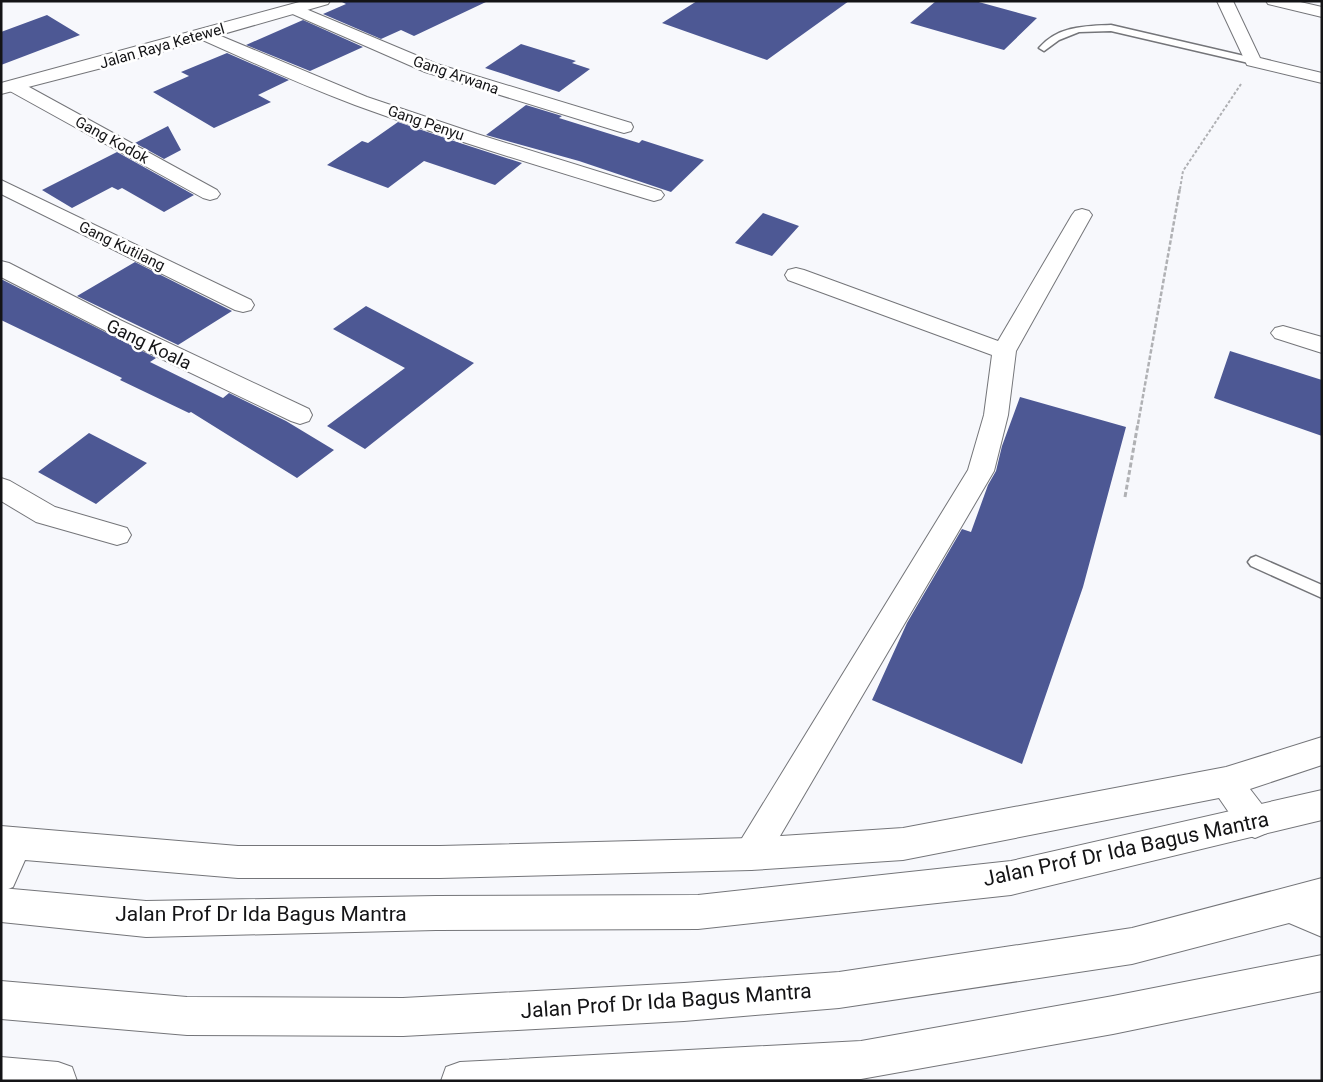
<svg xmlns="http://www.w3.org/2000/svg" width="1323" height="1082" font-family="Roboto,sans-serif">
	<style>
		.building { fill: #4d5894 }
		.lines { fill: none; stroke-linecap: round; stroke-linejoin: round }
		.service-casing { stroke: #747579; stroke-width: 3 }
		.minor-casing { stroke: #747579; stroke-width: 2 }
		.tertiary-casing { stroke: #747579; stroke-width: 2 }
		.trunk-casing { stroke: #747579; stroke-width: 2 }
		.path-far2 { stroke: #b0b1b4; stroke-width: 2; stroke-dasharray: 3 2; stroke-linecap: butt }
		.path-far1 { stroke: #b0b1b4; stroke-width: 2.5; stroke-dasharray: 4.5 2; stroke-linecap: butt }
		.path { stroke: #b0b1b4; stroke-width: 3; stroke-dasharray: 5 2.5; stroke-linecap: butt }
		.service { fill: #fff; fill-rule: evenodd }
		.minor { fill: #fff; fill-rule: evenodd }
		.tertiary { fill: #fff; fill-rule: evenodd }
		.trunk { fill: #fff; fill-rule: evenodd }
		.labels { text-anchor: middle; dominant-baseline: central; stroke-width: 5; stroke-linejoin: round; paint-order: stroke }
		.far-street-label { font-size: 15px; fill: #141416; stroke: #fff }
		.street-label { font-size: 18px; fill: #141416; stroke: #fff }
		.near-street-label { font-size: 21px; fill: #141416; stroke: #fff }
	</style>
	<rect width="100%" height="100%" fill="#f7f8fc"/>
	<!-- building -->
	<path class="building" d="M340,1h148l-74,35 -13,-6 -20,9 -58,-25 23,-10z
		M697,1h152l-82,59 -105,-37z
		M936,1h39l62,17 -33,32 -94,-27z
		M47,15l33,20 -79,30v-33z
		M303,20l60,27 -53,24 -64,-26z
		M521,44l55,17 -4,2 18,6 -31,23 -74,-24z
		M227,53l62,27 -31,15 13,7 -57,26 -61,-36 36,-16 -8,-4z
		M526,105l36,11 -3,2 80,25 3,-3 62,20 -33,32 -92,-31 -93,-26z
		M398,122l65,22 59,19 -27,22 -71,-24 -36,27 -61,-23 35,-24 6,2z
		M168,126l13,24 -17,9 -29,-16z
		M117,152l77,43 -30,17 -42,-24 -4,2 -6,-3 -40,21 -30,-18z
		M763,213l36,13 -27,30 -37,-13z
		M135,262l97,49 -54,34 -101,-49z
		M1,279l155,79 -6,4 73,36 6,-5 57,28 48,29 -37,28 -106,-66 -2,1 -69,-33 2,-2 -121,-58z
		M366,306l108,57 -109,86 -38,-23 78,-58 -72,-39z
		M1230,351l92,29v56l-108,-38z
		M1020,397l106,30 -43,160 -61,177 -150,-64 35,-77 55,-94 9,3 17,-47 8,-14 6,-25z
		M89,433l58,30 -51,41 -58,-32z"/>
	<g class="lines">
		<!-- service casing -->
		<g class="service-casing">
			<path id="service" d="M1111,25l142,33 5,3 -5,3 -142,-33 -32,1 -20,8 -15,11 -5,-3c19,-22 46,-22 72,-23z
				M1256,556l66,29v13l-71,-32 -3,-4 3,-4z"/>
		</g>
		<!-- minor casing -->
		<g class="minor-casing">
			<path id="minor" d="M1217,1h16l27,57 62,15v10l-75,-18z
				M1266,1h30l26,6v10l-54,-13z
				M294,4l143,60 194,59 2,4 -2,4 -7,2 -7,-2 -192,-59 -137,-60 -2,-3 2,-3z
				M204,29l163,68 110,37 184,57 3,4 -3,4 -7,2 -7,-2c-98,-30 -196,-59 -292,-94 -54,-20 -105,-44 -157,-67l-2,-4 2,-4z
				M14,81l6,1 197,108 3,4 -3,4 -7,2 -7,-2 -195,-108 -3,-4 3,-4z
				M1,180l250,120 3,5 -3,5 -8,2 -8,-2 -234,-116z
				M1082,209l7,2 3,4 -76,136 -8,64 -14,56 -231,394 -12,5 -12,-5 -5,-11 5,-11 229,-373 16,-55 8,-60 -204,-75 -3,-5 3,-5 8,-2 8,2 194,71 74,-126 3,-4z
				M1,261l8,2 111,57 189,89 3,6 -3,6 -9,3 -9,-3 -150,-72 -140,-72z
				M1283,326l39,11v16l-47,-15 -4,-5 4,-5z
				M1,478l9,3 45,26 72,21 4,7 -4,7 -10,3 -81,-23 -35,-21z"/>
		</g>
		<!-- tertiary casing -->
		<g class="tertiary-casing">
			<path id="tertiary" d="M303,1h27l-2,3 -199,57 -128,33v-11z
				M1322,737v28l-72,24 17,22 5,11 -5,11 -12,5 -12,-5 -24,-35 -316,62 -152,10 -311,8h-202l-213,-18 -12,27 -12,5v-66l237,20h202l311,-8 152,-10 323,-61z
				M1322,955v36l-209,43 -252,45 -420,2 5,-14 14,-5 401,-21 252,-45z
				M1,1057l57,5 14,5 5,14h-76z"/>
		</g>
		<!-- trunk casing -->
		<g class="trunk-casing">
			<path id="trunk" d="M1322,790v30l-311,75 -313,34 -262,1 -290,7 -145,-15v-34l145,13 290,-5 262,-1 313,-34z
				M1322,878v59l-33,-14 -157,41 -293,44 -155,13 -281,15 -216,-1 -186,-16v-38l186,16 216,1 281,-15 155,-11 293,-44z"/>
		</g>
		<!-- path-far2 -->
		<path class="path-far2" d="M1180,189l3,-18 58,-87"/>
		<!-- path-far1 -->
		<path class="path-far1" d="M1138,424l42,-236"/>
		<!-- path -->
		<path class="path" d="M1125,497l13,-74"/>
		<!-- service -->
		<use href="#service" class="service"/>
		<!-- minor -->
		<use href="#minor" class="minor"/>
		<!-- tertiary -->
		<use href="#tertiary" class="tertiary"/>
		<!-- trunk -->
		<use href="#trunk" class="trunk"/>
	</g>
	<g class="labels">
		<!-- far-street labels -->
		<g class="far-street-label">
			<text transform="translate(162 46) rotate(-16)">Jalan Raya Ketewel</text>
			<text transform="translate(456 75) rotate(19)">Gang Arwana</text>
			<text transform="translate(426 123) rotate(19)">Gang Penyu</text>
			<text transform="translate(112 140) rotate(29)">Gang Kodok</text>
			<text transform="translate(122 246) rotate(26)">Gang Kutilang</text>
		</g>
		<!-- street labels -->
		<g class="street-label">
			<text transform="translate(149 344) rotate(26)">Gang Koala</text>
		</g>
		<!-- near-street labels -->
		<g class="near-street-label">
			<text transform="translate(1126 849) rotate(-12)">Jalan Prof Dr Ida Bagus Mantra</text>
			<text x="261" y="914">Jalan Prof Dr Ida Bagus Mantra</text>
			<text transform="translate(666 1001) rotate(-4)">Jalan Prof Dr Ida Bagus Mantra</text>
		</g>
	</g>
	<!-- border -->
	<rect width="1323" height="1082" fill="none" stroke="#141416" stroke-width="5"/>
</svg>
